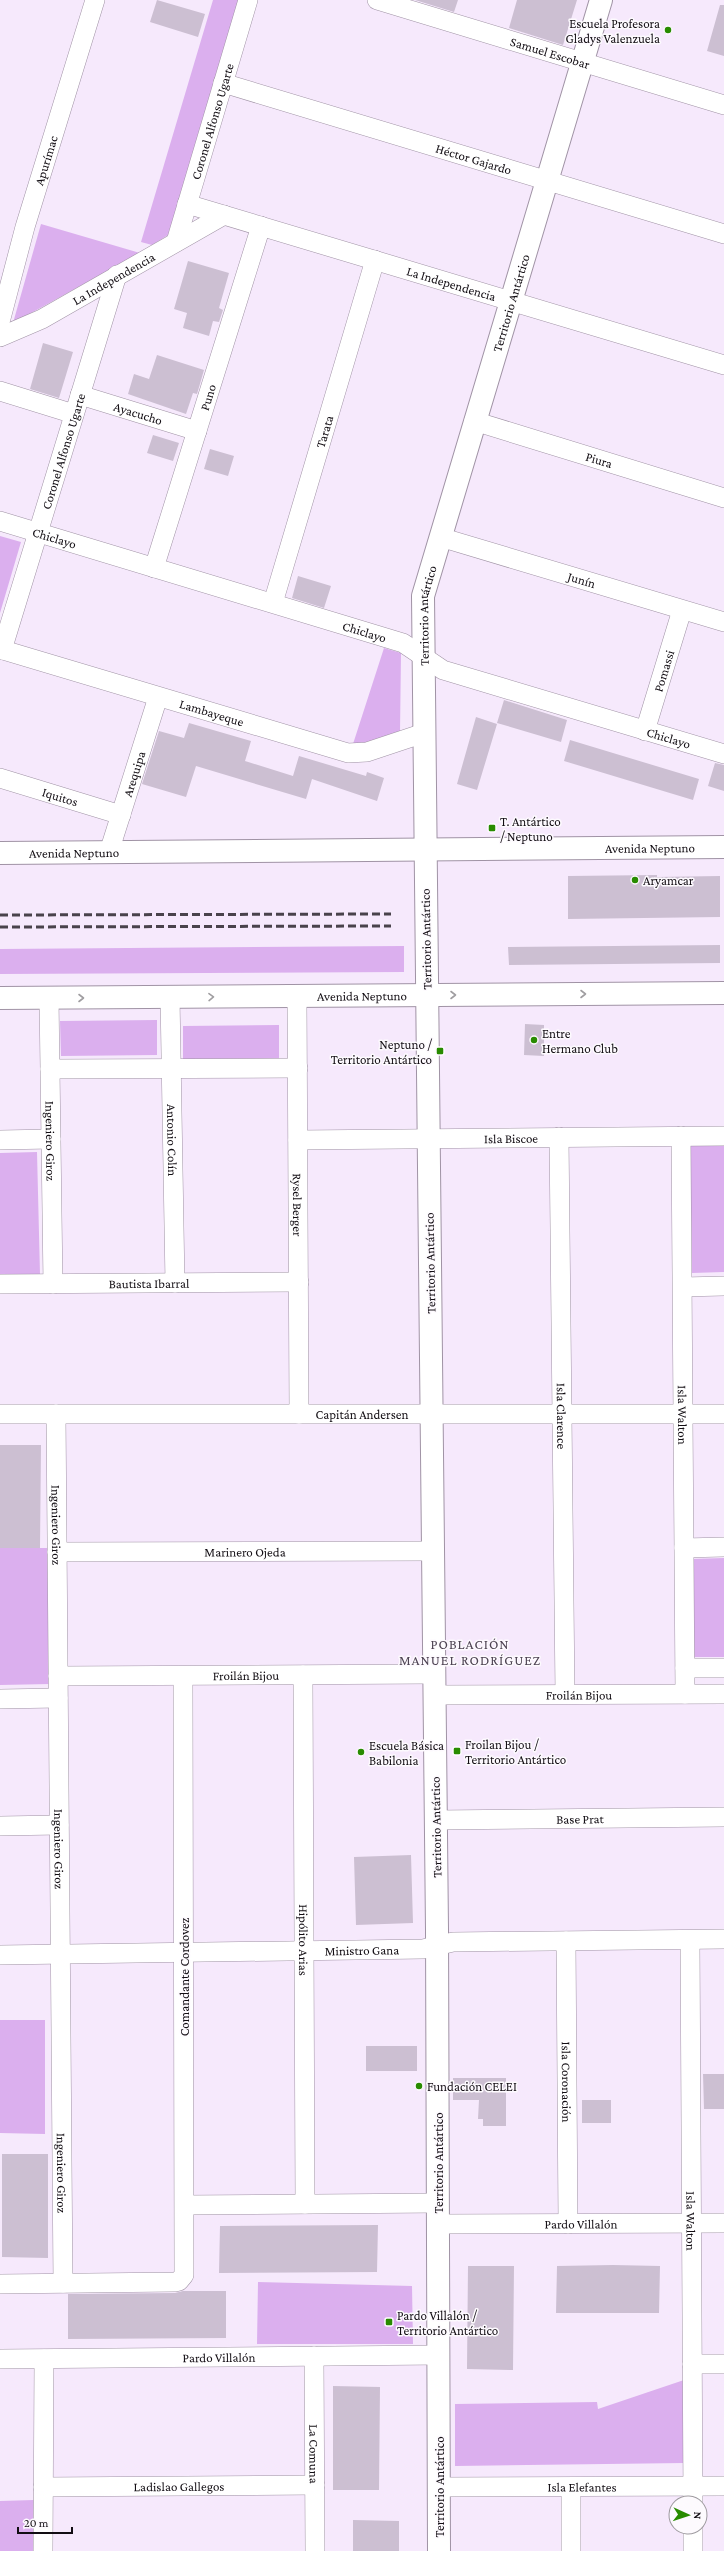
<svg xmlns="http://www.w3.org/2000/svg" width="724" height="2551" font-family="'Crimson Pro',serif">
	<style>
		.green { fill: #dbafee }
		.building { fill: #ccbfd2 }
		.lines { fill: none; stroke-linecap: round; stroke-linejoin: round }
		.street-casing { stroke: #a093a5; stroke-width: 20 }
		.secondary-casing { stroke: #a093a5; stroke-width: 24 }
		.street { stroke: #fff; stroke-width: 19 }
		.secondary { stroke: #fff; stroke-width: 22 }
		.rail { stroke: #49424b; stroke-width: 3; stroke-dasharray: 8 4; stroke-linecap: butt }
		.oneway { stroke: #a09ea1 }
		.poi-dot { fill: #288b00; stroke: #fdfafe; stroke-width: 1.5 }
		.labels { text-anchor: middle; dominant-baseline: central; stroke-width: 3; stroke-linejoin: round; paint-order: stroke }
		.poi-label { font-size: 13px; fill: #120d13; stroke: #fdfafe; text-anchor: start }
		.street-label { font-size: 13px; fill: #120d13; stroke: #fdfafe }
		.neighbourhood-label { font-size: 14px; letter-spacing: 1px; fill: #4d4252; stroke: #fdfafe }
	</style>
	<rect width="100%" height="100%" fill="#f6e9fc"/>
	<!-- green -->
	<path class="green" d="M213,0h31l-71,232 -21,13 -11,-3z
		M41,224l99,29 -127,70z
		M0,536l21,6 -21,71z
		M384,648l17,5 -1,79 -41,13 -6,-1z
		M404,946v26l-404,2v-25z
		M157,1020v35l-96,1 -1,-35z
		M279,1025v35l-96,2v-36z
		M690,1142l34,1v129l-32,1z
		M37,1152l3,122 -40,1v-122z
		M0,1548h49l1,136 -50,1z
		M724,1558v99h-31l-2,-98z
		M0,2020h45v114l-45,-1z
		M258,2282l154,4 1,58h-156z
		M684,2380v83l-229,3v-62l142,-2 1,7z
		M34,2500l1,51h-35v-50z"/>
	<!-- building -->
	<path class="building" d="M157,0l48,14 -7,23 -48,-15z
		M415,0h43l-4,12z
		M517,0h60l-14,45 -54,-17z
		M720,5h4v51l-17,-5z
		M188,261l41,12 -10,35 4,2 -4,12 -6,-1 -4,15 -26,-8 4,-15 -13,-4z
		M43,343l30,9 -14,46 -29,-9z
		M157,355l47,15 -7,24 -4,-1 -7,21 -58,-20 6,-20 15,5z
		M153,435l26,8 -6,18 -26,-8z
		M210,449l24,7 -6,20 -24,-7z
		M298,576l33,10 -7,22 -32,-10z
		M504,700l63,20 -6,22 -64,-19z
		M476,717l21,7 -20,66 -20,-6z
		M189,723l62,18 -6,20 48,15 6,-20 67,20 1,-4 17,6 -7,23 -65,-22 -6,20 -110,-33 -10,31 -44,-13 17,-53 25,7z
		M570,740l129,39 -6,21 -129,-39z
		M715,763l9,2v26l-16,-5z
		M657,875v2l63,-1v41l-152,2v-43z
		M720,945v18l-211,2 -1,-18z
		M525,1024l19,1v31l-20,-1z
		M0,1445h41l-1,103h-40z
		M411,1855l2,68 -57,2 -2,-68z
		M366,2046h51v25h-51z
		M703,2074h21v35h-20z
		M453,2078h53v48h-23v-7h-5l1,-19h-26z
		M582,2100h29v23h-29z
		M2,2154h46v104l-46,-1z
		M378,2225l-1,47 -158,1 1,-47z
		M613,2265l47,1 -1,47h-103l1,-47z
		M468,2266h46l-1,104 -46,-1z
		M183,2291h43v47l-158,1v-45l107,-1z
		M333,2386l47,1 -1,103h-46z
		M353,2520l46,1v30h-46z"/>
	<g class="lines">
		<!-- street casing -->
		<g class="street-casing">
			<g id="street">
				<path id="s1" d="M377,0l347,105"/>
				<path id="s2" d="M223,83l501,151"/>
				<path id="s3" d="M187,204l537,161"/>
				<path id="s4" d="M176,242l72,-242"/>
				<path id="s5" d="M0,322l25,-95 70,-227"/>
				<path id="s6" d="M0,337l42,-18 182,-104"/>
				<path d="M0,391l74,23"/>
				<path id="s7" d="M80,395l117,36"/>
				<path id="s8" d="M474,421l250,77"/>
				<path id="s9" d="M0,521l403,122 40,27 281,84"/>
				<path id="s10" d="M440,537l284,85"/>
				<path id="s11" d="M154,568l107,-342"/>
				<path id="s12" d="M273,603l102,-343"/>
				<path id="s13" d="M0,649l348,104 19,-1 57,-19"/>
				<path id="s14" d="M2,650l115,-375"/>
				<path id="s15" d="M645,731l37,-121"/>
				<path id="s16" d="M0,778l121,37"/>
				<path id="s17" d="M109,852l49,-155"/>
				<path id="s18" d="M297,996l2,418"/>
				<path id="s19" d="M170,997l5,286"/>
				<path id="s20" d="M49,998l4,286"/>
				<path d="M50,1069l248,-1"/>
				<path id="s21" d="M681,1136l4,558"/>
				<path id="s22" d="M559,1137l6,557"/>
				<path d="M0,1140l51,-1"/>
				<path id="s23" d="M298,1140l426,-4"/>
				<path id="s24" d="M0,1284l299,-2"/>
				<path d="M683,1287l41,-1"/>
				<path id="s25" d="M0,1414h724"/>
				<path id="s26" d="M56,1414l7,869"/>
				<path d="M684,1548l40,-1"/>
				<path id="s27" d="M57,1552l376,-1"/>
				<path d="M685,1668h39"/>
				<path id="s28" d="M303,1675l2,529"/>
				<path id="s29" d="M58,1676l376,-2"/>
				<path id="s30" d="M434,1695l290,-1"/>
				<path d="M0,1699l58,-1"/>
				<path id="s31" d="M436,1820l288,-3"/>
				<path d="M0,1826l59,-1"/>
				<path id="s32" d="M690,1940l3,563"/>
				<path id="s33" d="M566,1941l2,283"/>
				<path id="s34" d="M0,1955l423,-6 30,-7 271,-3"/>
				<path d="M185,2205l253,-2"/>
				<path id="s35" d="M438,2224l286,-1"/>
				<path d="M0,2284l175,-2 4,-1 5,-6 -1,-599"/>
				<path id="s36" d="M314,2356l1,195"/>
				<path id="s37" d="M0,2359l439,-4"/>
				<path d="M692,2364h32"/>
				<path id="s38" d="M43,2487l272,-2"/>
				<path id="s39" d="M439,2487l285,-1"/>
				<path d="M693,2527v24"/>
				<path d="M43,2551l1,-192"/>
				<path d="M571,2551v-64"/>
			</g>
		</g>
		<!-- secondary casing -->
		<g class="secondary-casing">
			<g id="secondary">
				<path id="s40" d="M0,853l724,-6"/>
				<path id="s41" d="M0,998l724,-5"/>
				<path id="s42" d="M439,2551l-2,-621 -14,-1334 178,-596"/>
			</g>
		</g>
		<!-- street -->
		<use href="#street" class="street"/>
		<!-- secondary -->
		<use href="#secondary" class="secondary"/>
		<!-- rail -->
		<path class="rail" d="M0,915l391,-1
			M0,927l391,-1"/>
	</g>
	<!-- one-way arrows -->
	<defs><path id="oneway-chevron" d="M-2-3.5L2.5 0L-2 3.5" fill="none" stroke-width="1.6" stroke-linecap="round" stroke-linejoin="round"/></defs>
	<g class="oneway">
		<use href="#oneway-chevron" transform="translate(583 994)"/>
		<use href="#oneway-chevron" transform="translate(453 995)"/>
		<use href="#oneway-chevron" transform="translate(211 997) rotate(-1)"/>
		<use href="#oneway-chevron" transform="translate(81 998)"/>
	</g>
	<!-- markers -->
	<g class="poi-dot">
		<circle cx="668" cy="30" r="4"/>
		<rect x="488" y="824" width="8" height="8" rx="2"/>
		<circle cx="635" cy="880" r="4"/>
		<circle cx="534" cy="1040" r="4"/>
		<rect x="436" y="1047" width="8" height="8" rx="2"/>
		<rect x="453" y="1747" width="8" height="8" rx="2"/>
		<circle cx="361" cy="1752" r="4"/>
		<circle cx="419" cy="2086" r="4"/>
		<rect x="385" y="2318" width="8" height="8" rx="2"/>
	</g>
	<g class="labels">
		<!-- poi labels -->
		<g class="poi-label">
			<text x="660" y="23" text-anchor="end">Escuela Profesora<tspan x="660" dy="15">Gladys Valenzuela</tspan></text>
			<text x="500" y="821">T. Antártico<tspan x="500" dy="15">/ Neptuno</tspan></text>
			<text x="643" y="880">Aryamcar</text>
			<text x="542" y="1033">Entre<tspan x="542" dy="15">Hermano Club</tspan></text>
			<text x="432" y="1044" text-anchor="end">Neptuno /<tspan x="432" dy="15">Territorio Antártico</tspan></text>
			<text x="465" y="1744">Froilan Bijou /<tspan x="465" dy="15">Territorio Antártico</tspan></text>
			<text x="369" y="1745">Escuela Básica<tspan x="369" dy="15">Babilonia</tspan></text>
			<text x="427" y="2086">Fundación CELEI</text>
			<text x="397" y="2315">Pardo Villalón /<tspan x="397" dy="15">Territorio Antártico</tspan></text>
		</g>
		<!-- street labels -->
		<g class="street-label">
			<text stroke="none"><textPath href="#s1" startOffset="181">Samuel Escobar</textPath></text>
			<text stroke="none"><textPath href="#s4" startOffset="126">Coronel Alfonso Ugarte</textPath></text>
			<text stroke="none"><textPath href="#s2" startOffset="262">Héctor Gajardo</textPath></text>
			<text stroke="none"><textPath href="#s5" startOffset="168">Apurímac</textPath></text>
			<text stroke="none"><textPath href="#s6" startOffset="128">La Independencia</textPath></text>
			<text stroke="none"><textPath href="#s3" startOffset="276">La Independencia</textPath></text>
			<text stroke="none"><textPath href="#s42" startOffset="2261">Territorio Antártico</textPath></text>
			<text stroke="none"><textPath href="#s11" startOffset="179">Puno</textPath></text>
			<text stroke="none"><textPath href="#s7" startOffset="61">Ayacucho</textPath></text>
			<text stroke="none"><textPath href="#s12" startOffset="179">Tarata</textPath></text>
			<text stroke="none"><textPath href="#s14" startOffset="208">Coronel Alfonso Ugarte</textPath></text>
			<text stroke="none"><textPath href="#s8" startOffset="131">Piura</textPath></text>
			<text stroke="none"><textPath href="#s9" startOffset="57">Chiclayo</textPath></text>
			<text stroke="none"><textPath href="#s10" startOffset="148">Junín</textPath></text>
			<text stroke="none"><textPath href="#s42" startOffset="1936">Territorio Antártico</textPath></text>
			<text stroke="none"><textPath href="#s9" startOffset="381">Chiclayo</textPath></text>
			<text stroke="none"><textPath href="#s15" startOffset="63">Pomassi</textPath></text>
			<text stroke="none"><textPath href="#s13" startOffset="221">Lambayeque</textPath></text>
			<text stroke="none"><textPath href="#s9" startOffset="705">Chiclayo</textPath></text>
			<text stroke="none"><textPath href="#s17" startOffset="82">Arequipa</textPath></text>
			<text stroke="none"><textPath href="#s16" startOffset="63">Iquitos</textPath></text>
			<text stroke="none"><textPath href="#s40" startOffset="650">Avenida Neptuno</textPath></text>
			<text stroke="none"><textPath href="#s40" startOffset="74">Avenida Neptuno</textPath></text>
			<text transform="translate(426 939) rotate(-91)">Territorio Antártico</text>
			<text stroke="none"><textPath href="#s41" startOffset="362">Avenida Neptuno</textPath></text>
			<text stroke="none"><textPath href="#s23" startOffset="213">Isla Biscoe</textPath></text>
			<text stroke="none"><textPath href="#s19" startOffset="143">Antonio Colín</textPath></text>
			<text stroke="none"><textPath href="#s20" startOffset="143">Ingeniero Giroz</textPath></text>
			<text stroke="none"><textPath href="#s18" startOffset="209">Rysel Berger</textPath></text>
			<text transform="translate(430 1263) rotate(-91)">Territorio Antártico</text>
			<text stroke="none"><textPath href="#s24" startOffset="149">Bautista Ibarral</textPath></text>
			<text stroke="none"><textPath href="#s25" startOffset="362">Capitán Andersen</textPath></text>
			<text stroke="none"><textPath href="#s21" startOffset="279">Isla Walton</textPath></text>
			<text stroke="none"><textPath href="#s22" startOffset="279">Isla Clarence</textPath></text>
			<text stroke="none"><textPath href="#s26" startOffset="111">Ingeniero Giroz</textPath></text>
			<text stroke="none"><textPath href="#s27" startOffset="188">Marinero Ojeda</textPath></text>
			<text stroke="none"><textPath href="#s29" startOffset="188">Froilán Bijou</textPath></text>
			<text stroke="none"><textPath href="#s30" startOffset="145">Froilán Bijou</textPath></text>
			<text stroke="none"><textPath href="#s31" startOffset="144">Base Prat</textPath></text>
			<text transform="translate(436 1827) rotate(-91)">Territorio Antártico</text>
			<text stroke="none"><textPath href="#s26" startOffset="435">Ingeniero Giroz</textPath></text>
			<text stroke="none"><textPath href="#s28" startOffset="265">Hipólito Arias</textPath></text>
			<text stroke="none"><textPath href="#s34" startOffset="362">Ministro Gana</textPath></text>
			<text transform="translate(184 1977) rotate(-90)">Comandante Cordovez</text>
			<text stroke="none"><textPath href="#s33" startOffset="141">Isla Coronación</textPath></text>
			<text transform="translate(438 2163) rotate(-90)">Territorio Antártico</text>
			<text stroke="none"><textPath href="#s26" startOffset="759">Ingeniero Giroz</textPath></text>
			<text stroke="none"><textPath href="#s32" startOffset="281">Isla Walton</textPath></text>
			<text stroke="none"><textPath href="#s35" startOffset="143">Pardo Villalón</textPath></text>
			<text stroke="none"><textPath href="#s37" startOffset="219">Pardo Villalón</textPath></text>
			<text stroke="none"><textPath href="#s36" startOffset="98">La Comuna</textPath></text>
			<text stroke="none"><textPath href="#s38" startOffset="136">Ladislao Gallegos</textPath></text>
			<text stroke="none"><textPath href="#s39" startOffset="143">Isla Elefantes</textPath></text>
			<text transform="translate(439 2487) rotate(-90)">Territorio Antártico</text>
		</g>
		<!-- neighbourhood labels -->
		<g class="neighbourhood-label">
			<text x="470" y="1644">POBLACIÓN<tspan x="470" dy="16">MANUEL RODRÍGUEZ</tspan></text>
		</g>
	</g>
	<!-- north arrow -->
	<g transform="translate(688 2515) rotate(93)"><circle r="19" fill="#fdfafe" stroke="#9f9ba0"/>
	<path d="M0-3L7 15L0 10L-7 15Z" fill="#288b00"/>
	<text y="-6" font-size="11" font-weight="bold" text-anchor="middle" fill="#120d13">N</text>
	</g>
	<!-- scale -->
	<path d="M18 2527v6h54v-6" fill="none" stroke="#120d13" stroke-width="2"/>
	<text x="24" y="2527" font-size="12" fill="#120d13" stroke="#fdfafe" stroke-width="3" paint-order="stroke">20 m</text>
</svg>
